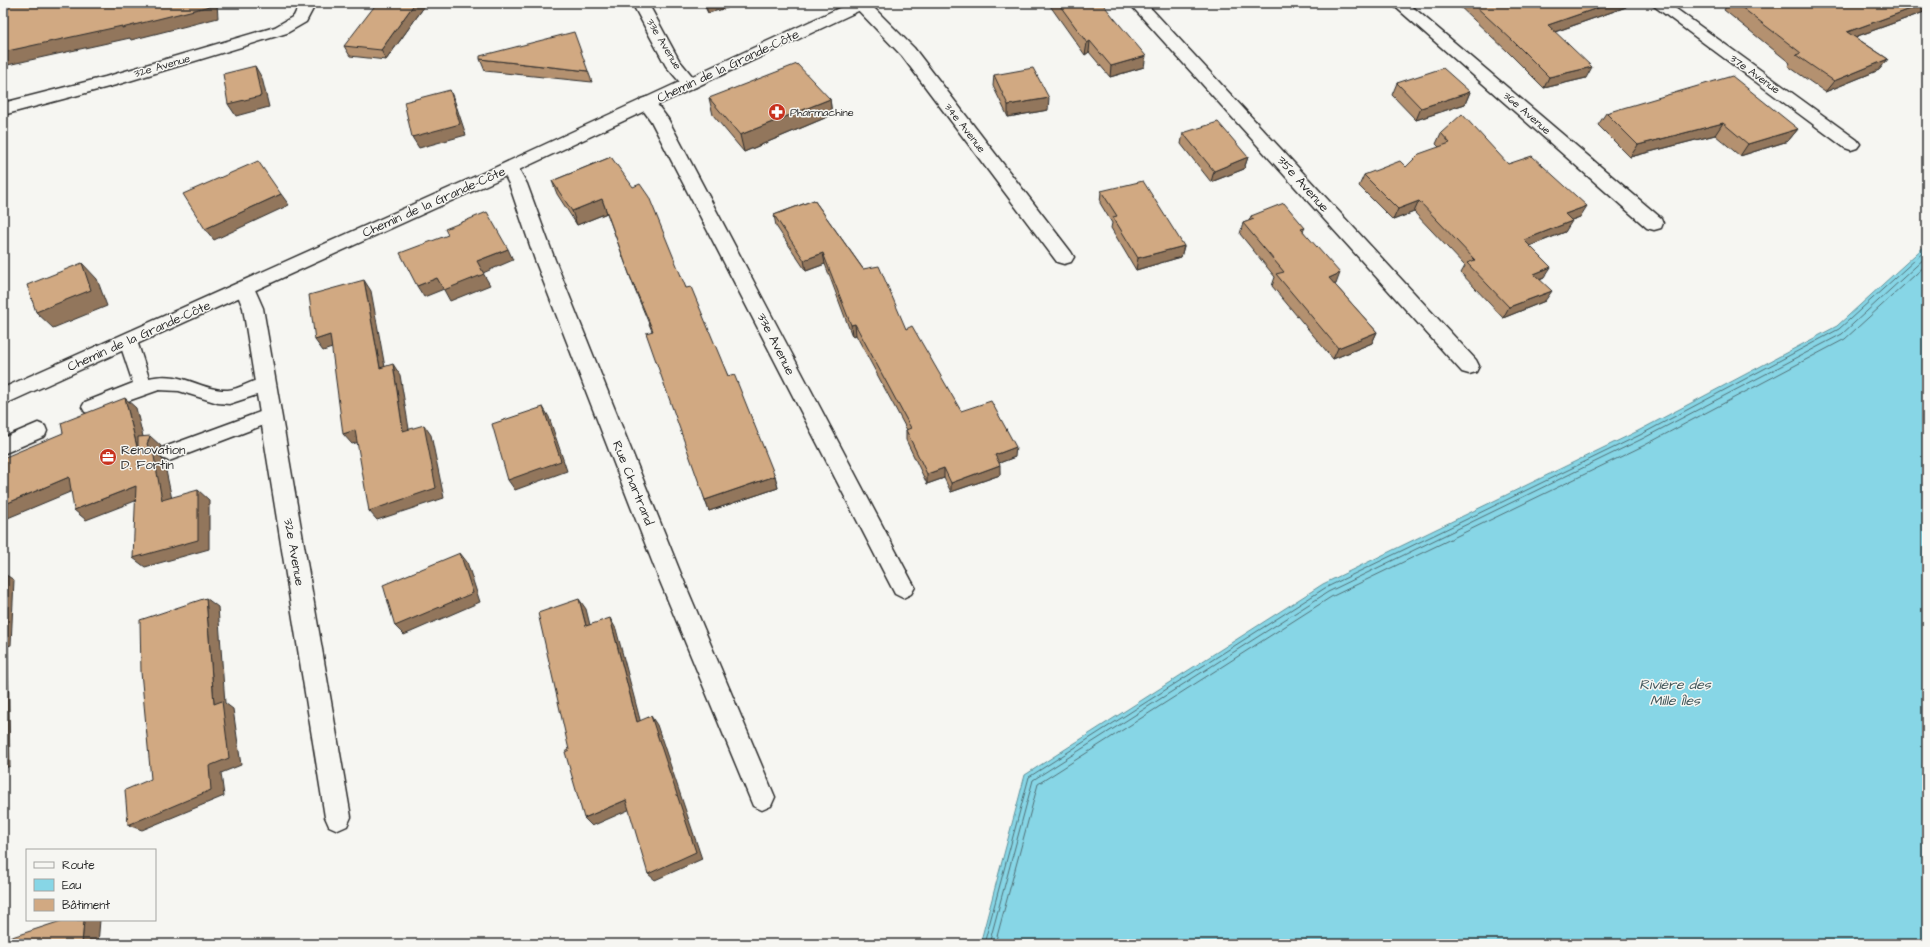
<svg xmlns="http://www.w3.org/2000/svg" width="1930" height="947" font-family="'Architects Daughter',sans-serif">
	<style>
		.water { fill: #87d6e6; stroke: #62929b }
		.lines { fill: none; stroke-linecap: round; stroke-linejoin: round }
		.shore { stroke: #506f76; stroke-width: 1 }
		.lane-casing { stroke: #2b2b2b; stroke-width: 3 }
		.street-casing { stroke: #2b2b2b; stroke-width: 3 }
		.secondary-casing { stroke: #2b2b2b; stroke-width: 3 }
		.lane { fill: #f6f6f2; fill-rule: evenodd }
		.street { fill: #f6f6f2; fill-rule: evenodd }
		.secondary { fill: #f6f6f2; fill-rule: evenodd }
		.wall { fill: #b49170; stroke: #2b2b2b }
		.shaded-wall { fill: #92765b; stroke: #2b2b2b }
		.building { fill: #d1a982; stroke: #2b2b2b }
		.labels { text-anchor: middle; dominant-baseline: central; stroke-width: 3; stroke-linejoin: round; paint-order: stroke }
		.far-street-label { font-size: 11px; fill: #2b2b2b; stroke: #f6f6f2 }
		.far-poi-label { font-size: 11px; fill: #2b2b2b; stroke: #f6f6f2; text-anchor: start }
		.street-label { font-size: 13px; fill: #2b2b2b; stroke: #f6f6f2 }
		.poi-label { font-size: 13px; fill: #2b2b2b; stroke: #f6f6f2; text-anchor: start }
		.water-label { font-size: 14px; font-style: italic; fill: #42565a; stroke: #f6f6f2 }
	</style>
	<rect width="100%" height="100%" fill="#f6f6f2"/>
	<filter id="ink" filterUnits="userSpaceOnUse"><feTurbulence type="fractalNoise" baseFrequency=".025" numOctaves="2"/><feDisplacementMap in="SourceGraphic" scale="8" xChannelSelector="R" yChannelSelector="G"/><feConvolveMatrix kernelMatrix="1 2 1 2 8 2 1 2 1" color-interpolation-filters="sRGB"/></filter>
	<g filter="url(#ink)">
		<!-- water -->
		<path class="water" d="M1927,244v700h-947l45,-169 298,-191 315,-153 199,-105z"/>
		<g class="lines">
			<!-- shore -->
			<path class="shore" d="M984,944l45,-167 296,-189 315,-153 199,-106 88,-80
				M989,944l44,-164 295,-188 314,-153 200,-105 85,-78
				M995,944l43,-160 293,-187 314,-152 200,-106 82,-75"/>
			<!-- lane casing -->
			<g class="lane-casing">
				<path id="lane" d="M128,334l6,2 3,5 12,37c34,-8 51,13 79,12 15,-1 29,-15 44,-10l3,5 -3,5 -43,14 -11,-1 -39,-12 -20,-1 -68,24 -6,-2 -3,-5 3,-5 48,-19 -14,-42 3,-5z
					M271,408l6,2 3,5 -3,5 -108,41 -7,-3 -2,-5 2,-5z
					M38,423l7,3 2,5 -2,5 -42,18v-16z"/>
			</g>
			<!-- street casing -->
			<g class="street-casing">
				<path id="street" d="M300,3h16l-10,19 -19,11 -171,52 -113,30v-12l102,-26 170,-50 19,-11z
					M632,3h16l31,57 19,23 -2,4 -6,1 -6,-1 -18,-21z
					M854,3h15l45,45 157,204 3,5 -3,5 -7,2 -7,-2 -155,-206 -47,-49z
					M1129,3h17l330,357 3,6 -3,6 -7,2 -7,-2z
					M1391,3h17l253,215 2,5 -2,5 -7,2 -7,-2z
					M1650,3h18l189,137 3,4 -3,4 -6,2 -6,-2z
					M647,97l6,2 15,20 243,461 4,7 -4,7 -8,4 -8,-4 -244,-473 -13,-18 3,-4z
					M510,162l6,2 11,20 28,76 126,314 94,223 -4,9 -9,4 -9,-4 -96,-232 -122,-314 -26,-76 -8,-16 3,-4z
					M245,281l7,2 11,25 88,509 -4,9 -9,4 -9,-4 -4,-9 -82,-509 -8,-20 3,-5z"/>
			</g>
			<!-- secondary casing -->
			<g class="secondary-casing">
				<path id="secondary" d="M850,3h21l-2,3 -363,170 -503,229v-17l491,-220z"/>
			</g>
			<!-- lane -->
			<use href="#lane" class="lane"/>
			<!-- street -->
			<use href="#street" class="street"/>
			<!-- secondary -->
			<use href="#secondary" class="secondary"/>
		</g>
		<!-- wall -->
		<path class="wall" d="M703,3h42l-37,10z
			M1048,3h54l42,64 -34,10 -21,-25 -4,3z
			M1456,3h172l-2,4 -71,25 31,46 -42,10 -37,-37z
			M1728,3h199v8l-72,26 33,22 -9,11 -54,22 -37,-26 2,-3 -66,-53z
			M424,7l-38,53 -36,-4 -6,-10z
			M480,59l108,12 4,11 -107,-11z
			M994,75l54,35 -40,7 -15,-31z
			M1397,83l73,9 -5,12 -49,16 -24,-25z
			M709,98l121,1 2,16 -88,37 -31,-37z
			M1606,113l192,16 -10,12 -48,15 -25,-21 -85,22 -32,-32z
			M1183,133l65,24 -4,12 -33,13 -30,-38z
			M1441,133l67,31 72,53 -9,3 -6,12 -35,14 14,32 -4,2 5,21 -42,17 -42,-45 4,-7 -51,-54 -21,8 -34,-34 5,-11 42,-8 33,-20 -3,-3z
			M611,157l75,131 42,88 47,100 3,12 -69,23 -4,-11 -53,-169 -17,-41 -28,-77 -30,12 -20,-31 -5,-13z
			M1101,191l83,55 -3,11 -45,13 -25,-42 1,-5 -12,-20z
			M814,200l92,129 55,82 54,46 -16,6 1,12 -49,17 -7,-14 -17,6 -21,-44v-10h1l-51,-95 -4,1 -27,-72 -19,7 -30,-45 -2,-11z
			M1251,216l54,12 -2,3 33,53 -1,1 42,47 -5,11 -39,16 -61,-73 3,-9 -35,-43 3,-11 6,-2z"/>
		<!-- shaded-wall -->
		<path class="shaded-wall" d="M210,3h7l1,15 -87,22 -1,-2 -127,28v-14z
			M415,3h7l2,4 -38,53 -5,-10z
			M705,3h40l-37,10z
			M1612,3h16l-2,4 -83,29 5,-11z
			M1927,3v8l-89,32 9,-11z
			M1090,41l-1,11 -4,3 2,-12z
			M1146,56l-2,11 -34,10 1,-11z
			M1888,59l-9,11 -54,22 9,-11z
			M255,66l7,12 7,29 -33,9 -8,-12z
			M1592,67l-6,11 -42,10 5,-11z
			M450,90l5,12 11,33 -47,13 -7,-11z
			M1470,92l-5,12 -49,16 5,-12z
			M1049,98l-1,12 -40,7v-12z
			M830,99l2,16 -88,37 -4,-17z
			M1723,123l-8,12 -85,22 8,-12z
			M1798,129l-10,12 -48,15 8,-12z
			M1248,157l-4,12 -33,13 3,-11z
			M281,194l8,11 -75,35 -9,-11z
			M602,199l5,14 -30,12 -5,-14z
			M1419,201l-5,11 -21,8 5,-11z
			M1587,206l-7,11 -22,8 7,-11z
			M1572,221l-7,11 -48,19 7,-11z
			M1184,246l-3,11 -45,13 2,-12z
			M508,249l5,11 -30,13 7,12 -40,16 -6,-11 33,-29z
			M823,253l2,11 -19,7 -2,-11z
			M82,263l15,16 10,27 -54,22 -17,-16z
			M1551,267l-7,11 -16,6 6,-10z
			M1340,273l-4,11 -11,5 4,-11z
			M437,278l7,11 -20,8 -7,-11z
			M364,280l7,11 16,87 -7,-10z
			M1552,291l-7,10 -42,17 6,-11z
			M855,324l1,11 -4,1 -1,-11z
			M1377,332l-5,11 -39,16 5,-11z
			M330,335l8,11 -15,5 -8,-11z
			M393,364l7,11 11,66 -8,-10z
			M125,398l11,10 13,53 -11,-10z
			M543,407l6,10 18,54 -52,19 -7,-10z
			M424,425l7,10 13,63 -67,22 -8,-9z
			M355,430l8,11 -11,3 -9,-10z
			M150,436l11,10 -2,8 1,3 4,4 10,48 -12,-9 -13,-51 -2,-5z
			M1016,447l-1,10 -21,8 1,-10z
			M1000,465v10l-49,17v-9z
			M944,468v10l-17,6v-10z
			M775,476l3,12 -69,23 -4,-11z
			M69,477l13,10 -79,33v-15z
			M136,486l12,10 -62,24 -12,-10z
			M198,490l11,10v49l-64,18 -12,-9z
			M460,553l7,9 13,40 -76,33 -9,-9z
			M3,573l11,7 -3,65 -3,1 2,120 -7,3z
			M206,598l12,9 7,96 8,6 8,56 -20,8 3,23 -82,34 -14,-5 81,-59 5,-62z
			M579,599l7,10 7,28 -7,-11z
			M610,618l6,11 27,102 -6,-9z
			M651,716l6,9 45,134 -47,21 -7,-6z
			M626,800l7,8 -41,18 -8,-8z
			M3,845l2,1 -2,60z
			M84,920h16l-2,24h-16z"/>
		<!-- building -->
		<path class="building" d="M3,3h207v3l-88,22v-2l-119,26z
			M377,3h38l-34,47 -37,-4z
			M1058,3h44l12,15 32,38 -35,10 -21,-25 -3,2z
			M1472,3h140l-64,22 44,42 -43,10 -37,-37z
			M1736,3h191l-80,29 41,27 -54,22 -38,-26 5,-2z
			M574,32l14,39 -108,-12v-3z
			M797,64l33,35 -90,36 -31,-37z
			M255,66l6,30 -33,8 -5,-30z
			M1033,68l16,30 -41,7 -14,-30z
			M1443,68l27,24 -49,16 -24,-25z
			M1732,76l66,53 -50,15 -25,-21 -85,22 -32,-32z
			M450,90l10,34 -48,13 -8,-35z
			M1462,114l46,50 24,-8 55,50 -22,8 7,7 -48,19 27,27 -17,7 18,17 -43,16 -42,-44 8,-3 -56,-59 -21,8 -34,-34 36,-14 6,6 13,-13 31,-11 -9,-10z
			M1218,122l30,35 -34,14 -31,-38z
			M611,157l22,30 7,-3 9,13 37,91 5,-1 37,89 6,-2 41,102 -70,24 -59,-167 7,-2 -23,-55 -28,-77 -30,12 -20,-30z
			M258,161l23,33 -76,35 -22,-35z
			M1143,181l41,65 -46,12 -25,-41 4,-1 -16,-25z
			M814,200l49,69 16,-3 27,63 6,-3 49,85 30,-10 25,46 -21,8 5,10 -49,18 -7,-15 -17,6 -21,-44 5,-2 -56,-104 -4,1 -28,-72 -19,7 -30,-45z
			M1284,203l21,25 -4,1 39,44 -11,5 48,54 -39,16 -62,-74 8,-2 -41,-49 11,-4 -3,-3z
			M487,212l21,37 -31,12 7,13 -40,16 -7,-12 -20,8 -17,-33 48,-18 -3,-6z
			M82,263l9,27 -55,22 -9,-27z
			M364,280l16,88 13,-4 10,67 21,-6 12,63 -67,23 -14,-81 -12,4 -13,-99 -15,5 -6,-45z
			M125,398l13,53v-14l12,-1 -3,8 2,5 4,2 9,49 36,-10v50l-65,18 3,-72 -62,24 -5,-33 -66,28v-47l60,-25 -2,-10z
			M543,407l18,54 -53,19 -16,-56z
			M460,553l13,40 -78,33 -12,-41z
			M206,598l8,106 8,-3 7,57 -20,8 2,24 -83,35 -3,-35 26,-11 -10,-107 -1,-52z
			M579,599l7,27 24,-8 27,104 14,-6 45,136 -48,22 -22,-74 -42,18 -19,-66 4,-2 -31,-137z
			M64,920h20l-2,24h-79v-4z"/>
	</g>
	<!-- icons -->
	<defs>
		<g id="pharmacy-disc" transform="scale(0.9)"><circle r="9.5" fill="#c8321e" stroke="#f6f6f2"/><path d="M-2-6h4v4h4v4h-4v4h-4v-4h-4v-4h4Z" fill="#fff"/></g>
		<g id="office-disc" transform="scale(0.9)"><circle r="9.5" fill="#c8321e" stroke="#f6f6f2"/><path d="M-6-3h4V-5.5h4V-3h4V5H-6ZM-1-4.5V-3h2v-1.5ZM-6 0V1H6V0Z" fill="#fff"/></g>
	</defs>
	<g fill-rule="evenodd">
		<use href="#pharmacy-disc" x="777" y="112"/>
		<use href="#office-disc" x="108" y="457"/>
	</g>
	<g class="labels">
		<!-- far-street labels -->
		<g class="far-street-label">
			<text transform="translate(664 44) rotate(59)">33e Avenue</text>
			<text transform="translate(162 66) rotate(-16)">32e Avenue</text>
			<text transform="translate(1755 74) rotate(36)">37e Avenue</text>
			<text transform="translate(1527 113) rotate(41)">36e Avenue</text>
			<text transform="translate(965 128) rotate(52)">34e Avenue</text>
		</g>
		<!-- far-poi labels -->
		<g class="far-poi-label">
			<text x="790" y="112">Pharmachine</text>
		</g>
		<!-- street labels -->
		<g class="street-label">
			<text transform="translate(728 66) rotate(-25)">Chemin de la Grande-Côte</text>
			<text transform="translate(1303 184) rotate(48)">35e Avenue</text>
			<text transform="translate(434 202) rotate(-24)">Chemin de la Grande-Côte</text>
			<text transform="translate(139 336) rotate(-24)">Chemin de la Grande-Côte</text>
			<text transform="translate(776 344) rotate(63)">33e Avenue</text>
			<text transform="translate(633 483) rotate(68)">Rue Chartrand</text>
			<text transform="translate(294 552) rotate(80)">32e Avenue</text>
		</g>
		<!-- poi labels -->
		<g class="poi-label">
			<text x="121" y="450">Renovation<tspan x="121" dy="15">D. Fortin</tspan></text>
		</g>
		<!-- water labels -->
		<g class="water-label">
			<text x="1675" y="685">Rivière des<tspan x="1675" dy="16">Mille Îles</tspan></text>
		</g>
	</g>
	<!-- margin -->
	<rect width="1930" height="947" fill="none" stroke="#f6f6f2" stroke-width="16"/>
	<rect x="8" y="8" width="1914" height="931" fill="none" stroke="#2b2b2b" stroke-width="1.5" filter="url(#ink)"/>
	<!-- legend -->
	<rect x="26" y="849" width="130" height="72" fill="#f6f6f2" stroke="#a5a5a2"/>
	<rect x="34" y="862" width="20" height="6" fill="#f6f6f2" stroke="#a5a5a2"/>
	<text x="62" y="869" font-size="12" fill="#2b2b2b">Route</text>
	<rect x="34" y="879" width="20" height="12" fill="#87d6e6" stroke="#a5a5a2"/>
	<text x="62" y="889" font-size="12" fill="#2b2b2b">Eau</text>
	<rect x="34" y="899" width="20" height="12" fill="#d1a982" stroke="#a5a5a2"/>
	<text x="62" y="909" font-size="12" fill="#2b2b2b">Bâtiment</text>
</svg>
